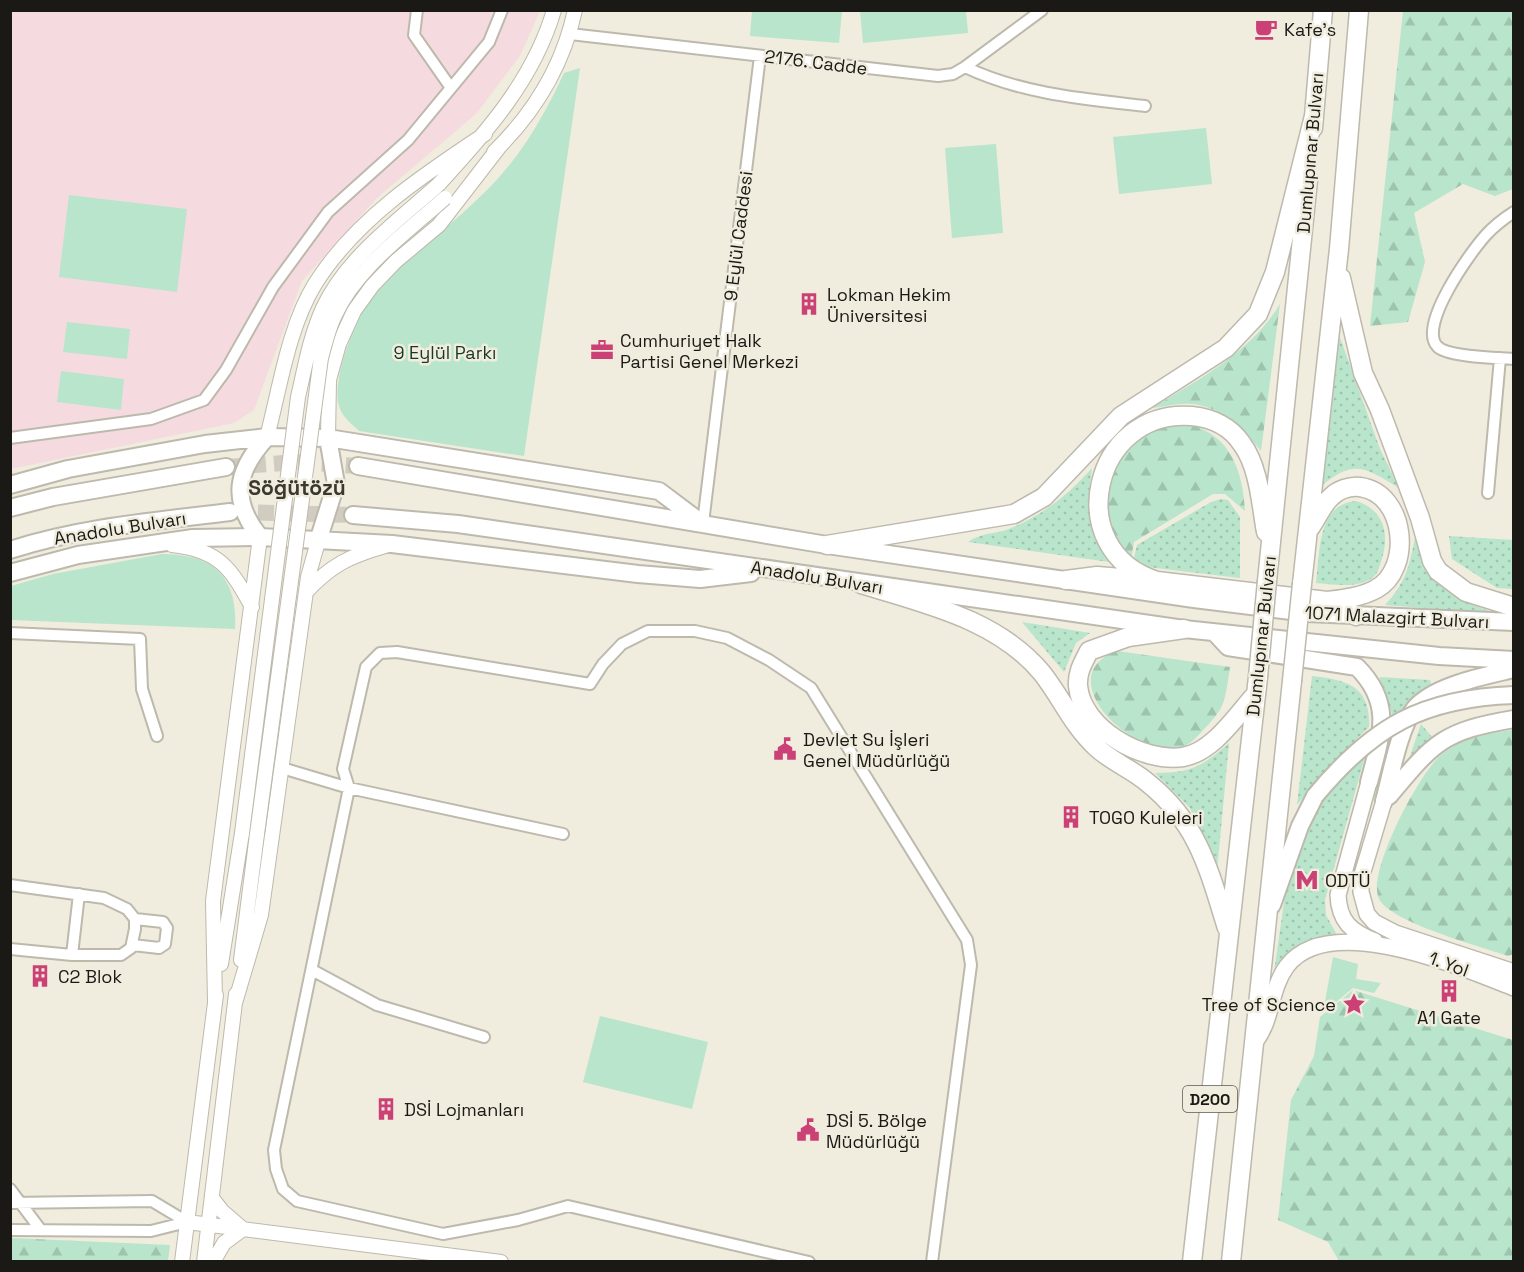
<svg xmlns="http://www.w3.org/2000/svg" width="1524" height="1272" font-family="'Space Grotesk',sans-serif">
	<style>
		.commercial { fill: #f5dbdf }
		.grass { fill: url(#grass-dots) }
		.forest { fill: url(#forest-firs) }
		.park { fill: #b8e5cb }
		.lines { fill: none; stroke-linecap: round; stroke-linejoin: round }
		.primary-tunnel { stroke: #d0ccc0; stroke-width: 16; stroke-dasharray: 16 8; stroke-linecap: butt }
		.minor-casing { stroke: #bdb9ac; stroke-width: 14 }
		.tertiary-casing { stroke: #bdb9ac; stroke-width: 16 }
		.secondary-casing { stroke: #bdb9ac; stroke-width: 18 }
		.primary-casing { stroke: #bdb9ac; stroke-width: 20 }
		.trunk-casing { stroke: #bdb9ac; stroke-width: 21 }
		.minor { stroke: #fff; stroke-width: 10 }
		.tertiary { stroke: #fff; stroke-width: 14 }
		.secondary { stroke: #fff; stroke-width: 15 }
		.primary { stroke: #fff; stroke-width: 16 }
		.trunk { stroke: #fff; stroke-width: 18 }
		.tertiary-bridge-casing { stroke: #bdb9ac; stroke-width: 16; stroke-linecap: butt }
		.primary-bridge-casing { stroke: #bdb9ac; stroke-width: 20; stroke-linecap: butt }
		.trunk-bridge-casing { stroke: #bdb9ac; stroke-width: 21; stroke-linecap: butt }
		.tertiary-bridge { stroke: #fff; stroke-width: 14 }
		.primary-bridge { stroke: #fff; stroke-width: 16 }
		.trunk-bridge { stroke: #fff; stroke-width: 18 }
		.labels { text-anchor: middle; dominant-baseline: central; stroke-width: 5; stroke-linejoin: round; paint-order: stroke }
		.shield { fill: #f0ecde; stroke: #5b5851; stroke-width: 1.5 }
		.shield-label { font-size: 16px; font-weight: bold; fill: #1b1915 }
		.poi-label { font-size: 18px; fill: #1b1915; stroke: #f0ecde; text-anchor: start }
		.street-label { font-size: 18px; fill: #1b1915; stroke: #f0ecde }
		.park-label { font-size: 18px; fill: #173827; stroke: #f0ecde }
		.quarter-label { font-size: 21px; font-weight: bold; fill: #3b382d; stroke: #f0ecde }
	</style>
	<defs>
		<pattern id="grass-dots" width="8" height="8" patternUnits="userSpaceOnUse" patternTransform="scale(1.5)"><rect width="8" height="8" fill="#b8e5cb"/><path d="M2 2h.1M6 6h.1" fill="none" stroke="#9ec4ad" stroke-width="1.8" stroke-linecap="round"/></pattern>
		<pattern id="forest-firs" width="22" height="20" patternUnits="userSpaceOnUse" patternTransform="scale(1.5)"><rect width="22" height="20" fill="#b8e5cb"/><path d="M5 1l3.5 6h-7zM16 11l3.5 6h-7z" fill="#9ec4ad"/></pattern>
	</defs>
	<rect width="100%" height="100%" fill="#f0ecde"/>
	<!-- commercial -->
	<path class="commercial" d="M11,11h529l-20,45 -44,58 -99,84 -75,83 -48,129 -20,13 -223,46z"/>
	<!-- grass -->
	<path class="grass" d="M1338,332l42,117 19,39c-36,-22 -46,-29 -80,0z
		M1092,468c-6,44 -4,55 17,94l-141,-20c12,-9 27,-8 41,-13 34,-14 59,-34 83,-61z
		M1221,499l7,1 12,17v61l-101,-12 -5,-8 3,-13 74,-43z
		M1356,501c29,9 34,34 25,61 -2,6 -4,13 -9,16 -15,11 -40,6 -56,5 4,-30 1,-79 40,-82z
		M1449,536l64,4v49l-16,-1 -45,-29z
		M1415,537c11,48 37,61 82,77l-112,-9c20,-21 25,-40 30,-68z
		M1022,622l68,11 -14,10 -12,29z
		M1312,676c35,4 59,10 57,51l-41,40 -31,38z
		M1380,677l50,3 2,8 -53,106 -5,4c7,-26 19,-55 18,-82 -1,-14 -14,-26 -12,-39z
		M1421,724l11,13 -22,19z
		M1369,742l-44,158 1,15 11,20c-34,11 -40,7 -63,37l19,-133 7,-17z
		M1229,743l-12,128 -27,-63 -35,-35c35,0 47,-6 74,-30z"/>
	<!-- forest -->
	<path class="forest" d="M1403,11h110v178l-18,7 -32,-12 -49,29 11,49 -17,60 -38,4z
		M1280,304l-19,147c-18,-22 -40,-45 -70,-47 -13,-1 -27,3 -39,4 46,-28 99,-56 128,-104z
		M1191,425c40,11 52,47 54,86l-20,-17h-12l-79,48 -3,18c-10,-15 -22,-31 -25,-50 -3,-31 24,-78 56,-84 9,-2 20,-1 29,-1z
		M1117,651l113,16c-2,12 -3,25 -7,36 -3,9 -12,19 -19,26 -6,7 -15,17 -25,19 -47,11 -131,-72 -62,-97z
		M1513,730l1,224 -6,2c-28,-10 -116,-33 -129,-57 -13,-26 41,-127 62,-144 21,-17 46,-22 72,-25z
		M1353,990l160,50v221h-174l-11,-19 -50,-22 13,-120 23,-44 6,-39z
		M11,1238l159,7 -2,16 -157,1z"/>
	<!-- park -->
	<path class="park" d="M752,11h90l-3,32 -89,-7z
		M860,11h106l2,22 -105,10z
		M580,68l-56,388 -165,-25c-7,-7 -17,-14 -20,-25 -8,-25 17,-91 34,-111 42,-48 98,-81 138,-132 22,-28 38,-58 53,-90z
		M1206,128l6,56 -93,10 -6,-57z
		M996,144l7,89 -51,5 -7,-90z
		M69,195l118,14 -10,83 -118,-15z
		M67,322l63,7 -3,30 -64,-7z
		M61,371l63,8 -3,31 -64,-8z
		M162,554c51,0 76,22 73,75l-224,-9v-34l42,-12z
		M1333,957l25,7 -2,15 25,4 -7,10 -21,-5 -23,19h-6z
		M600,1016l108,26 -16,67 -109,-27z"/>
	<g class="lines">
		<!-- primary-tunnel -->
		<path class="primary-tunnel" d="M226,467l72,-5 60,4
			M234,512l119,3"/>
		<!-- minor casing -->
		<g class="minor-casing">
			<path id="minor" d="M417,10l-3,25 37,53
				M570,34l368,42 15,-2 12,-7 77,-57
				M965,67c57,27 118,32 180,39
				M1514,212c-11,7 -21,15 -29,24 -15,17 -67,89 -48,110 9,11 61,12 77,13
				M10,438l141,-19 53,-19 22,-30 47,-83 55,-75 80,-72 81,-98 13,-32
				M1488,493l12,-135
				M703,523l57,-467
				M10,633l130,6 2,50 15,47
				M282,768l67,20 214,46
				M10,885l94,13 23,11 8,10v10l-4,19 -10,7h-49l-62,-6
				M133,945l26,3 6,-4 2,-16 -4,-6 -28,-3
				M72,955l7,-61
				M312,970l65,35 107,32
				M10,1189l30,40
				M10,1203l142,-2 35,21
				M10,1230l141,1 36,-9
				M809,1262l-241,-56 -50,14 -75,14 -146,-33 -14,-12 -7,-20 -2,-19 75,-362 -6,-19 23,-102 14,-14 17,-1 193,32 13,-20 19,-20 26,-13h47l32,7 42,22 42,28 156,252 4,25 -39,297"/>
		</g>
		<!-- tertiary casing -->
		<g class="tertiary-casing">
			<path id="tertiary" d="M494,152c40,-39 69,-86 81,-142
				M439,184c47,-51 95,-105 115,-174
				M267,437c13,-49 21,-109 48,-153 40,-64 108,-109 170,-150
				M328,438l1,-58 10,-36 15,-33 18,-25 24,-25 43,-36 61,-79
				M172,545c47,5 59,23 80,62
				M306,592c25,-27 44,-36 79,-46
				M241,960l16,-126
				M221,964l21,-131
				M215,1002l-2,-101 47,-364
				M235,1003l26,-88 47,-338 11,-39
				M212,1198l10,13 21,18
				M187,1222l314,40
				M182,1262l34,-267
				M204,1262l32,-268
				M213,1262l11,-19 19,-14"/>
		</g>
		<!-- secondary casing -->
		<g class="secondary-casing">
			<path id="secondary" d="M1369,782l-31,113c1,26 13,37 37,46
				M1384,801l-23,77v14l6,22 7,8 21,11 119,39
				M1256,1041c17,-23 14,-52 31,-75 43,-56 175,2 227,22"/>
		</g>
		<!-- primary casing -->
		<g class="primary-casing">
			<path id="primary" d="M358,466l469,79 367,54 113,14 207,9
				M10,485l58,-16 137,-25 62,-7 61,1 331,53 40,30
				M10,508l43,-11 173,-30
				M353,515l105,9 726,105 255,27 75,4
				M260,537c-30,-37 -24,-66 7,-100
				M319,538l17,-54 -8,-46
				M10,550c71,-23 146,-29 220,-38
				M10,573l68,-18 115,-17 67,-1 132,7 246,30 62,5 51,-6
				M1214,632l14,15 129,20c37,37 24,69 12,115
				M1389,796c45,-54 54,-65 125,-77
				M1384,801c7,-25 15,-73 31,-93 20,-23 70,-32 99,-39
				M1272,905l28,-79 15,-30"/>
		</g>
		<!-- trunk casing -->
		<g class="trunk-casing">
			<path id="trunk" d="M1313,128l10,-118
				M1341,278l22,95 17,37 40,108 12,43 6,10 28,21 48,15
				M1310,528c7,-9 12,-23 21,-31 7,-7 18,-11 29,-10 46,6 53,82 16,102 -14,8 -33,10 -49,12
				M827,545l187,-31 30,-17 77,-81 105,-68 32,-34 17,-42 39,-156
				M1066,580l31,-4 60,5 170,20 29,15
				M1157,581c-97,-30 -65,-173 35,-165 20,2 39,11 50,28 17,23 19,60 24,88
				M1267,581l41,-401
				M861,584c64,20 136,35 181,89 19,24 31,53 54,74 16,15 36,22 52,36 50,40 61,87 79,145
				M1302,584l37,-335 20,-239
				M1184,629l-56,8 -39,14c-6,12 -12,21 -11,35 4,43 65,77 105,71 30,-5 53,-41 72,-62
				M1192,1262l66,-585
				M1231,1262l61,-581"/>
		</g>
		<!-- minor -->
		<use href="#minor" class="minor"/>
		<!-- tertiary -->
		<use href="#tertiary" class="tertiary"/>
		<!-- secondary -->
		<use href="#secondary" class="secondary"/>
		<!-- primary -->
		<use href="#primary" class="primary"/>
		<!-- trunk -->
		<use href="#trunk" class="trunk"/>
		<!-- tertiary-bridge casing -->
		<g class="tertiary-bridge-casing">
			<path id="tertiary-bridge" d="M242,833l56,-436c7,-30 12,-60 25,-89 24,-51 75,-87 116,-124
				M257,834l64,-476c4,-14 7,-28 13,-41 22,-49 72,-84 111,-119"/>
		</g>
		<!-- primary-bridge casing -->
		<g class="primary-bridge-casing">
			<path id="primary-bridge" d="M1315,796c58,-70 108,-98 199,-101"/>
		</g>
		<!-- trunk-bridge casing -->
		<g class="trunk-bridge-casing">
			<path id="trunk-bridge" d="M1258,677l9,-96
				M1292,681l10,-97"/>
		</g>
		<!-- tertiary-bridge -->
		<use href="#tertiary-bridge" class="tertiary-bridge"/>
		<!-- primary-bridge -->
		<use href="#primary-bridge" class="primary-bridge"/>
		<!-- trunk-bridge -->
		<use href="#trunk-bridge" class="trunk-bridge"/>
	</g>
	<!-- icons -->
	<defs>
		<g id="cafe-bare" transform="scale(1.8)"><path d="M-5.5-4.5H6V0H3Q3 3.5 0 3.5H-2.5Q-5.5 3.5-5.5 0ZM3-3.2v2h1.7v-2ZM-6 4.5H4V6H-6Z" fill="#cc4175" stroke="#f0ecde" stroke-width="2.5" paint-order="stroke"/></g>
		<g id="building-bare" transform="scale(1.8)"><path d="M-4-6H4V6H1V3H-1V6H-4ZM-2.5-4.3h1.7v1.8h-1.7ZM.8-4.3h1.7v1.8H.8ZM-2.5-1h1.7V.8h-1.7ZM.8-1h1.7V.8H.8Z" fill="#cc4175" stroke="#f0ecde" stroke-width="2.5" paint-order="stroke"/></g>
		<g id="office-bare" transform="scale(1.8)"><path d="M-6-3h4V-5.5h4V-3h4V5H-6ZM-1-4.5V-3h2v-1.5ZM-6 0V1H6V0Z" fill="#cc4175" stroke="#f0ecde" stroke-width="2.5" paint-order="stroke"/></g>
		<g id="civic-bare" transform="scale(1.8)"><path d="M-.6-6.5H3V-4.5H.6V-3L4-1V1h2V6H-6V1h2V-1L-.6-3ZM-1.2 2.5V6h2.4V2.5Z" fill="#cc4175" stroke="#f0ecde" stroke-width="2.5" paint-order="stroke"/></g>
		<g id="metro-bare" transform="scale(1.8)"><path d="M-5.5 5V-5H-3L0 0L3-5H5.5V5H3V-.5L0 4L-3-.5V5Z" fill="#cc4175" stroke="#f0ecde" stroke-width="2.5" paint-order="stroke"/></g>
		<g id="sight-bare" transform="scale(1.8)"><path d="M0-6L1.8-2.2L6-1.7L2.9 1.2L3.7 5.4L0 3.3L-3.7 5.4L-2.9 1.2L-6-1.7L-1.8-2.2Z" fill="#cc4175" stroke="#f0ecde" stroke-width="2.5" paint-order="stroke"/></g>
	</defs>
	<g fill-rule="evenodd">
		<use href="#cafe-bare" x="1266" y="29"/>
		<use href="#building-bare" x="809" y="304"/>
		<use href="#office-bare" x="602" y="350"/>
		<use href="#civic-bare" x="785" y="749"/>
		<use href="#building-bare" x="1071" y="817"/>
		<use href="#metro-bare" x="1307" y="880"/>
		<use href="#building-bare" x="40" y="976"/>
		<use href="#building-bare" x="1449" y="991"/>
		<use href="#sight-bare" x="1354" y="1004"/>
		<use href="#building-bare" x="386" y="1109"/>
		<use href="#civic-bare" x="808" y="1130"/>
	</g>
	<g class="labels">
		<!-- shield labels -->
		<rect class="shield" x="1183" y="1086" width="54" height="26" rx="4.5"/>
		<g class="shield-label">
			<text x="1210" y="1099">D200</text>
		</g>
		<!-- poi labels -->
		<g class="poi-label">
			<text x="1284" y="29">Kafe's</text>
			<text x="827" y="294">Lokman Hekim<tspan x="827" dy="21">Üniversitesi</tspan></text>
			<text x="620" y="340">Cumhuriyet Halk<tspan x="620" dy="21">Partisi Genel Merkezi</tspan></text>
			<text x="803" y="739">Devlet Su İşleri<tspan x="803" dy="21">Genel Müdürlüğü</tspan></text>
			<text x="1089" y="817">TOGO Kuleleri</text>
			<text x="1325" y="880">ODTÜ</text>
			<text x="58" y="976">C2 Blok</text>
			<text x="1336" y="1004" text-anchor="end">Tree of Science</text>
			<text x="1449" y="1017" text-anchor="middle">A1 Gate</text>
			<text x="404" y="1109">DSİ Lojmanları</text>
			<text x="826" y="1120">DSİ 5. Bölge<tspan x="826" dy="21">Müdürlüğü</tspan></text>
		</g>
		<!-- street labels -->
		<g class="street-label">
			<text transform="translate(816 62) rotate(7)">2176. Cadde</text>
			<text transform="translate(1310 153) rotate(-85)">Dumlupınar Bulvarı</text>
			<text transform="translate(738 236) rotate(-83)">9 Eylül Caddesi</text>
			<text transform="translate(120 528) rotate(-9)">Anadolu Bulvarı</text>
			<text transform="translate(817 577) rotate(9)">Anadolu Bulvarı</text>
			<text transform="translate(1397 617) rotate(3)">1071 Malazgirt Bulvarı</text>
			<text transform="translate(1261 636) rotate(-84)">Dumlupınar Bulvarı</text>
			<text transform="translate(1449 964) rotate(20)">1. Yol</text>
		</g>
		<!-- park labels -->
		<g class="park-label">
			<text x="445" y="352">9 Eylül Parkı</text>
		</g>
		<!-- quarter labels -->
		<g class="quarter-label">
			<text x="297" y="487">Söğütözü</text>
		</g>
	</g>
	<!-- border -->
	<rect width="1524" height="1272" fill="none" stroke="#1b1915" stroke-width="24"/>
</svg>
